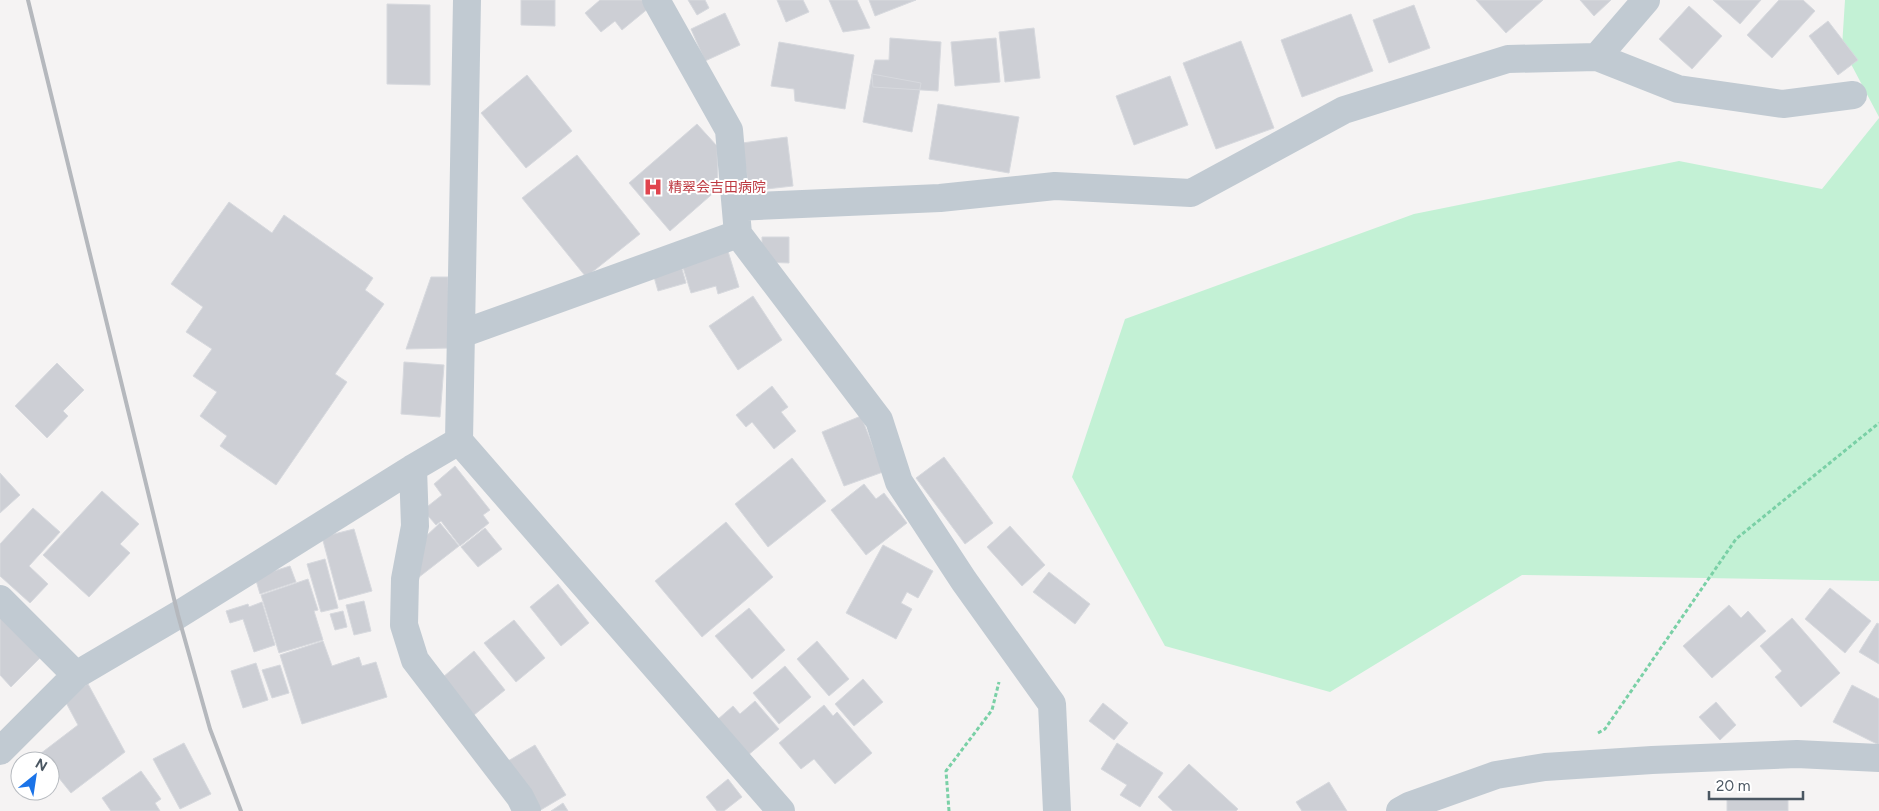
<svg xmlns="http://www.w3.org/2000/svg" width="1879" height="811" font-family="Figtree,'Noto Sans JP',sans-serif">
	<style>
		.green { fill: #c3f1d5 }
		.building { fill: #cdcfd5; stroke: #d7d9de }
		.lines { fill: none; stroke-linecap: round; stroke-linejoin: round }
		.path { stroke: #7ad0a6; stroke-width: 3; stroke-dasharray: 4 2.5; stroke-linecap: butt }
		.minor { stroke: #c1cad2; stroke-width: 28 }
		.rail { stroke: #b5b8bd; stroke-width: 4 }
		.labels { text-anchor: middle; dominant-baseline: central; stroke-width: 4; stroke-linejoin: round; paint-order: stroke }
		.health-label { font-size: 14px; fill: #be3a42; stroke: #fff; text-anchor: start }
	</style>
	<rect width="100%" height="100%" fill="#f5f3f3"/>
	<!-- green -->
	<path class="green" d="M1845,0h34v117l-37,-70z
		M1879,118v463l-357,-6 -192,117 -165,-46 -93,-169 53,-158 289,-105 265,-53 143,28z"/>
	<!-- building -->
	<path class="building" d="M521,0h34v26l-34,-1z
		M600,0h44l6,7 -28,23 -7,-9 -14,11 -16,-19z
		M688,0h17l4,8 -12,7z
		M777,0h26l6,12 -23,10z
		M829,0h28l13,28 -27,4z
		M869,0h47l-41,16z
		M1476,0h67l-37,33z
		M1580,0h31l-17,16z
		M1713,0h48l-21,24z
		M1779,0h24l12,11 -43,47 -25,-23z
		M387,4l43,1v80l-43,-1z
		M1414,5l16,43 -41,15 -16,-43z
		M1689,6l33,30 -30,33 -33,-30z
		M725,13l15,32 -35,16 -14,-32z
		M1351,14l22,57 -71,26 -21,-57z
		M1828,21l30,39 -20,15 -29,-39z
		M1034,28l6,50 -35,4 -6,-50z
		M890,38l51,4 -3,49 -65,-4 -1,-13 3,-14h14z
		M996,38l4,44 -45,4 -4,-44z
		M1241,41l33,87 -58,21 -33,-86z
		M779,42l75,13 -9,54 -50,-8 -1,-12 -23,-3z
		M872,74l49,9 -9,49 -49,-10z
		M527,75l45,56 -46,37 -45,-55z
		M1170,76l18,49 -54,20 -18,-49z
		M938,104l81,13 -10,56 -80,-14z
		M697,124l20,22 1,43 -48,42 -41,-48z
		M787,137l6,49 -44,5 -7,-48z
		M577,155l63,79 -54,43 -64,-79z
		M229,202l43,31 12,-18 89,63 -8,12 19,14 -49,70 12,8 -71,103 -56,-39 7,-10 -27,-20 17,-24 -24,-16 19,-27 -26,-17 17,-25 -32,-23z
		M762,237h27v26l-27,-1z
		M727,248l12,39 -21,7 -2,-8 -25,7 -10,-32z
		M680,262l6,21 -28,8 -6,-21z
		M431,277h17l2,71 -44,1z
		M753,296l29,44 -44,30 -29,-44z
		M404,362l40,3 -4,52 -39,-3z
		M57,363l27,27 -21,21 5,5 -21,22 -32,-32z
		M772,386l16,21 -7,5 15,19 -22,18 -22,-27 -6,5 -10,-12z
		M861,416l22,56 -39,14 -22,-54z
		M944,457l49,66 -28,21 -49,-66z
		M792,458l34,43 -58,46 -33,-43z
		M455,466l35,44 -7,5 6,8 -29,23 -19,-25 -5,4 -13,-15 19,-15 -8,-11z
		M0,473l20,22 -20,18z
		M864,484l12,15 8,-6 23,30 -41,32 -35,-45z
		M102,491l37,33 -19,20 10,9 -41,44 -46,-42z
		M33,508l27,24 -31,34 19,18 -18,19 -30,-27v-32z
		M726,522l47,55 -71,60 -47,-56z
		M440,523l19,23 -45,35 10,-43z
		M1010,526l35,39 -23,21 -35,-39z
		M485,528l17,21 -24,18 -17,-20z
		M354,529l18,62 -33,9 -17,-63z
		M883,545l50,26 -15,27 -11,-6 -6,11 11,6 -16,30 -50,-26z
		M325,559l13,49 -17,4 -14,-48z
		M290,566l6,16 -36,12 -5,-17z
		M1049,572l41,32 -15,20 -42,-32z
		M308,579l10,31 -4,1 9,29 -44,13 -18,-58z
		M558,584l31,39 -28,23 -31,-39z
		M1830,588l41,33 -26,32 -40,-34z
		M364,601l7,30 -17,4 -8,-30z
		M262,602l13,43 -21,7 -11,-33 -13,4 -4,-12 22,-7 1,3z
		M1729,605l12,13 7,-7 18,20 -54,47 -29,-32z
		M749,608l36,42 -33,29 -37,-43z
		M0,609l44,45 -33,33 -11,-12z
		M343,611l4,16 -12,3 -5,-16z
		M1792,618l48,55 -39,34 -26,-30 7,-6 -22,-25z
		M514,620l31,38 -29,24 -32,-39z
		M1877,623l2,1v40l-20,-12z
		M323,641l9,25 27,-9 3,9 14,-4 11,35 -85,27 -22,-69z
		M817,641l32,38 -20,17 -32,-37z
		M474,651l31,39 -31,25 -31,-38z
		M256,663l12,37 -25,8 -12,-37z
		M280,665l9,28 -17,5 -10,-28z
		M785,666l26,31 -32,27 -26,-31z
		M863,679l20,23 -29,24 -19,-22z
		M88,684l37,68 -54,41 -21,-26v-6h-5l-5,-7 38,-29 -15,-28z
		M1852,685l27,14v46l-46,-23z
		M755,701l24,28 -32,27 -30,-36 16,-14 7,8z
		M1716,702l20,23 -16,15 -21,-23z
		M1103,703l25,20 -14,17 -25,-19z
		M824,705l9,11 4,-4 35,41 -37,31 -21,-25 -13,10 -22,-26z
		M184,743l27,51 -31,15 -27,-50z
		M1117,743l46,30 -23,34 -20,-12 7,-10 -26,-16z
		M535,745l31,50 -27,16 -31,-50z
		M1189,764l49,45 -2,2h-63l-15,-14z
		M141,771l20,28 -6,4 5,8h-49l-9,-13z
		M728,779l14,18 -18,14h-7l-11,-14z
		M1329,782l18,29h-45l-6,-9z
		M1788,799v12h-61v-11z
		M563,803l5,8h-17z"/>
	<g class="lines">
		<!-- path -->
		<path class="path" d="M1598,733l7,-4 131,-190 143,-116
			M949,811l-3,-40 46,-61 7,-28"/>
		<!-- minor -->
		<path class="minor" d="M467,0l-8,441 322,370
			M1597,57l49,-57
			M736,207l204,-9 115,-12 136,7 153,-83 164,-51 89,-2 81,32 105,15 70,-9
			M738,234l141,186 20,62 65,99 88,123 5,107
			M461,334l277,-100 -9,-104 -73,-130
			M413,468l2,58 -10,53 -1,46 11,35 105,137 7,14
			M0,599l76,76
			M0,751l76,-76 102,-60 235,-147 46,-27
			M1400,811l9,-5 87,-31 49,-8 107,-7 145,-6 82,4"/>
		<!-- rail -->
		<path class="rail" d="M28,0l150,615 32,114 31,82"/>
	</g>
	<!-- icons -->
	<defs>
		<g id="hospital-bare" transform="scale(1.5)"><path d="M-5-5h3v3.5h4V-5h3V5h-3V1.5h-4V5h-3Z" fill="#e0444e" stroke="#fff" stroke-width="2.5" paint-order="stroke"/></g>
	</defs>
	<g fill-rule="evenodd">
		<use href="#hospital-bare" x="653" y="187"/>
	</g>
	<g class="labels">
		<!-- health labels -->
		<g class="health-label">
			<text x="668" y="187">精翠会吉田病院</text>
		</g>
	</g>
	<!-- north arrow -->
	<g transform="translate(35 776) rotate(30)"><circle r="24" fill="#ffffff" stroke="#b7bbc0"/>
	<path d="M0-4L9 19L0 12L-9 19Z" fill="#1a73e8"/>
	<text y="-8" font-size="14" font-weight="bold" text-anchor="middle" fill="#4a5661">N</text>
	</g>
	<!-- scale -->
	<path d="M1709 791v8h94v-8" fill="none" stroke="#4a5661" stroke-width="2.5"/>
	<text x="1716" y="791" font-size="15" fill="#4a5661" stroke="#ffffff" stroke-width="4" paint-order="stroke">20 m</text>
</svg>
